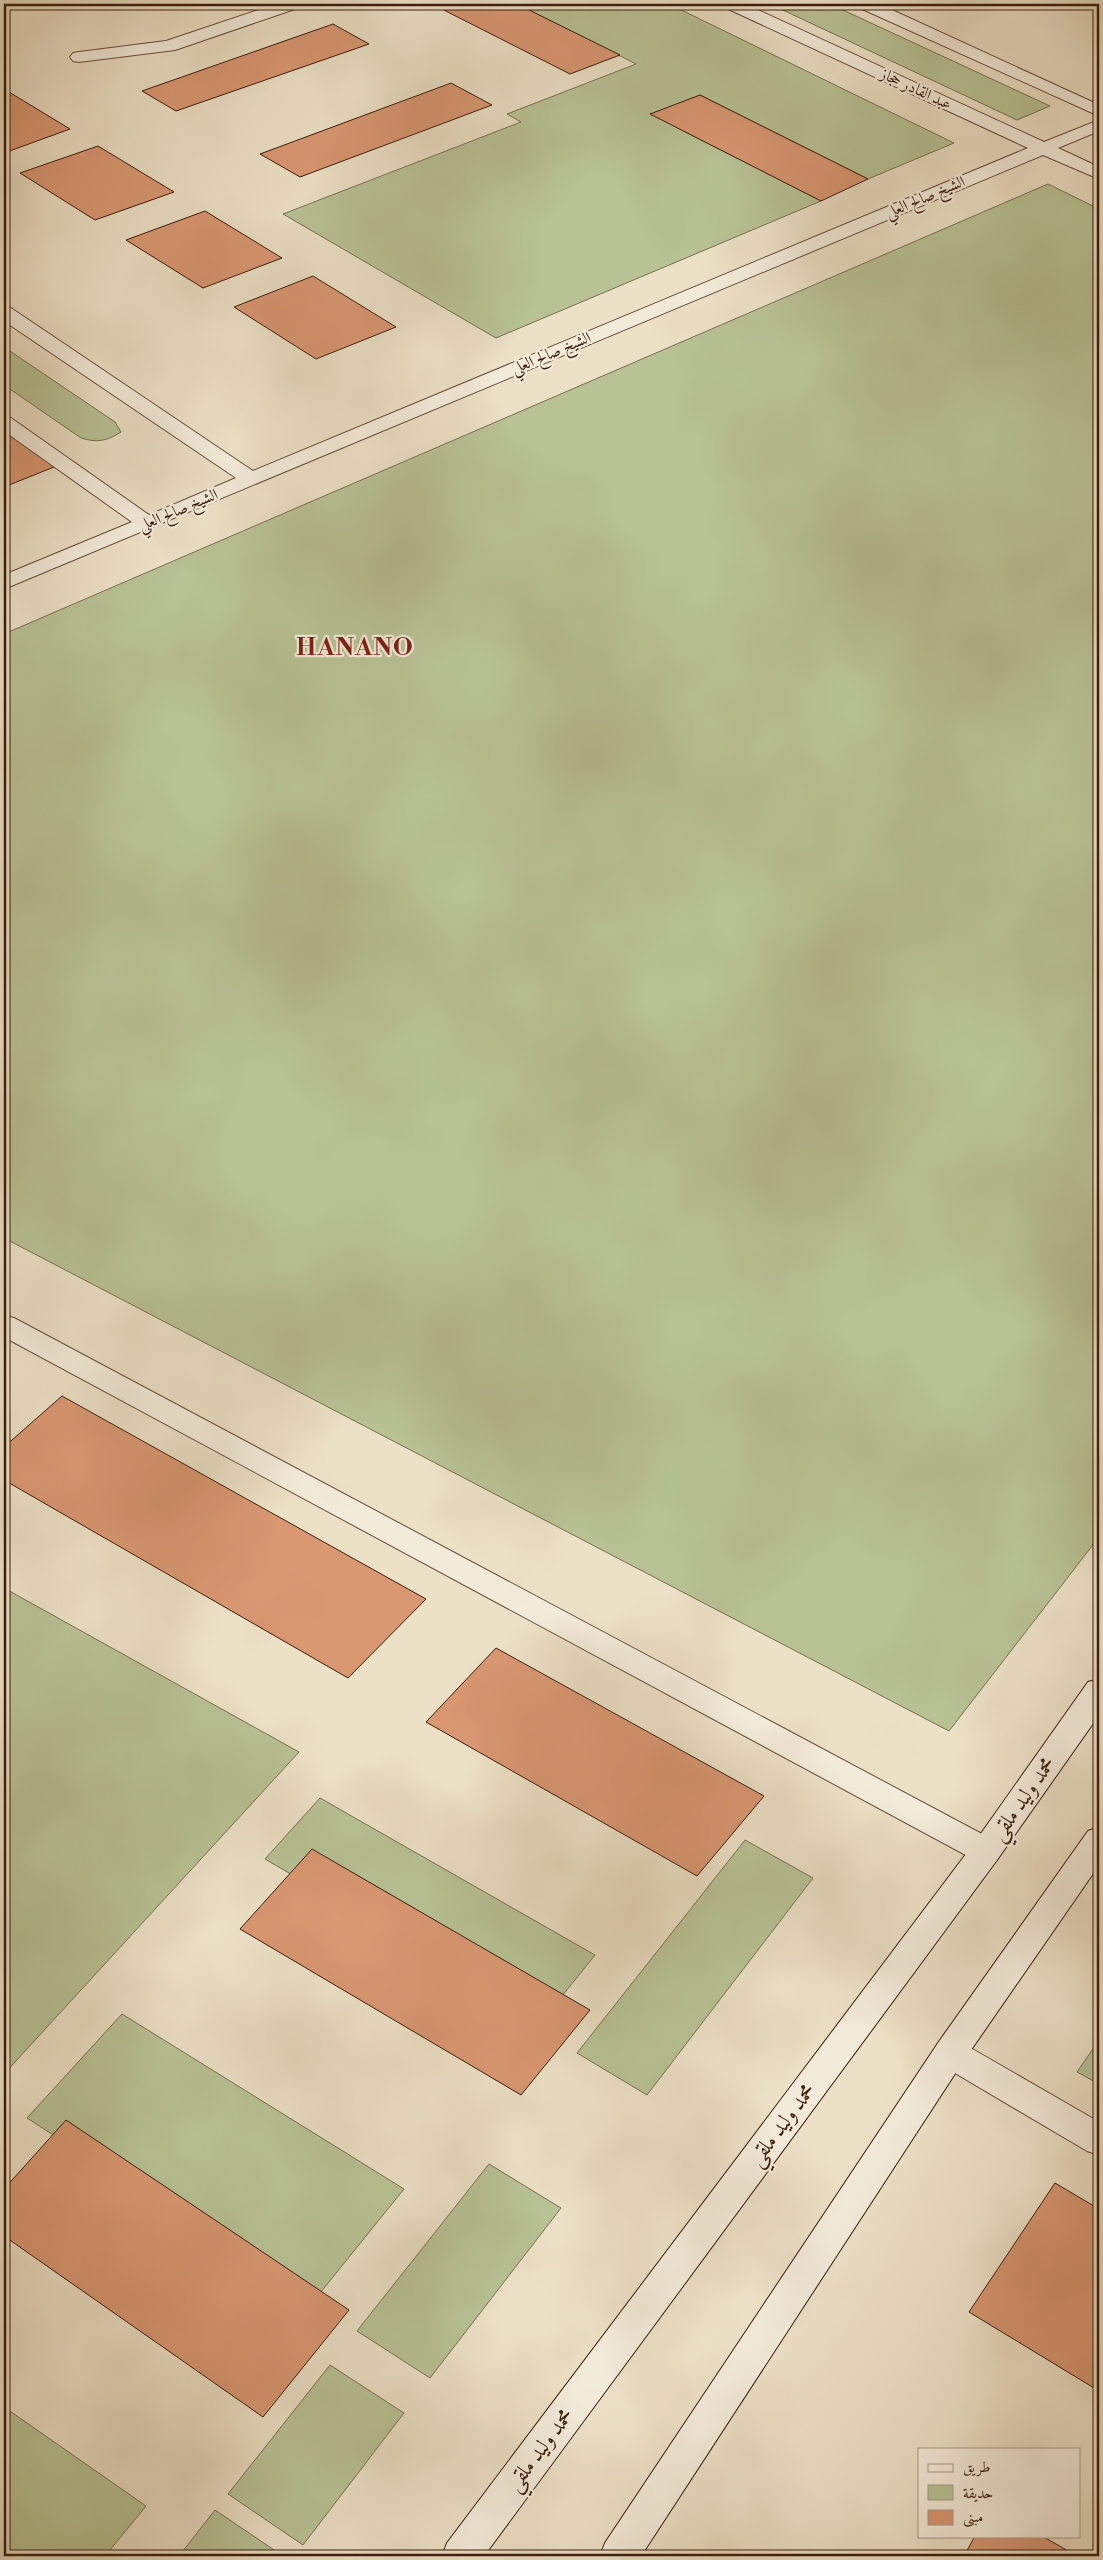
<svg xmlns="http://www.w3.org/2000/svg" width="1103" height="2560" font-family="'Libre Bodoni',Amiri,serif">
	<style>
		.green { fill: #b8c295; stroke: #7a7051 }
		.building { fill: #d99772; stroke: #3b1e0d }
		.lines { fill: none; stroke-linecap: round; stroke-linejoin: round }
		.street-casing { stroke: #674e3b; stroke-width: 2 }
		.secondary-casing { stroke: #3b1e0d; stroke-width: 2 }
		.street { fill: #f3ebda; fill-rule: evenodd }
		.secondary { fill: #f3ebda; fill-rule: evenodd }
		.labels { text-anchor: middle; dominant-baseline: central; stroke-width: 4.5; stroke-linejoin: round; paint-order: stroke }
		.far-street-label { font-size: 16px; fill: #3b1e0d; stroke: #f3ebda }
		.near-street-label { font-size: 22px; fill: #3b1e0d; stroke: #f3ebda }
		.district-label { font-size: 24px; font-weight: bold; letter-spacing: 1px; fill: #7a1f14; stroke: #f3ebda }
	</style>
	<rect width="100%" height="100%" fill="#ece0c6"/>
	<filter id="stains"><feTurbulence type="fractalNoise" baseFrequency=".004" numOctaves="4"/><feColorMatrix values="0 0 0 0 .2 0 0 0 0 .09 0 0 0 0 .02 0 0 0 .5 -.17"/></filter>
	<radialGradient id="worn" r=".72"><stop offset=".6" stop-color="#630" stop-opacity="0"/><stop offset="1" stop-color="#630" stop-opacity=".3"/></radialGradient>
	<!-- green -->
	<path class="green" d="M517,4h152l285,139 -86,36 -168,-84 -49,19 170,87 -325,137 -213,-124 238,-92 -14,-8 129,-50z
		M770,4h60l220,102 -33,14z
		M1048,184l51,25v1328l-150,194 -945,-493v-604z
		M4,347l111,75 6,10c-14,9 -24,11 -40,6l-77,-53z
		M4,1588l295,164 -295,322z
		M320,1798l275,157 -53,66 -277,-162z
		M745,1840l68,38 -166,217 -70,-42z
		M122,2014l282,175 -92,114 -285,-185z
		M1099,2040v44l-22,-12z
		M489,2164l72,44 -131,170 -73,-47z
		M330,2365l74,48 -101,132 -75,-51z
		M4,2407l142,99 -41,50h-101z
		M215,2510l68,46h-104z"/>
	<!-- building -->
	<path class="building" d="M432,4h85l103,51 -50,19z
		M333,24l36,20 -193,67 -34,-20z
		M451,83l41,22 -192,72 -40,-23z
		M4,89l66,40 -66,24z
		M700,95l168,84 -47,22 -171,-87z
		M98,146l76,46 -79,28 -75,-47z
		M205,211l77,47 -79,30 -77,-48z
		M313,276l83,51 -80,32 -82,-52z
		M4,421l60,42 -60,24z
		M62,1396l364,203 -78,79 -344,-198v-33z
		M496,1648l268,148 -67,80 -271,-154z
		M312,1849l278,161 -69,85 -281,-166z
		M66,2120l283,190 -86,107 -259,-181v-47z
		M1055,2183l44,26v182l-130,-79z
		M975,2536h67l35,20h-113z"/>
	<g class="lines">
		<!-- street casing -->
		<g class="street-casing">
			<path id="street" d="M276,4h24l-2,4 -123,42 -96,12 -6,-1 -3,-4 3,-4 6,-1 87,-11z
				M724,4h21l299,138 55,-22v11l-41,17 41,19v12l-56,-24 -1039,434v-14l128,-53 -128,-91v-15l7,2 138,97 87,-37 -232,-157v-15l7,2 242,163 775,-323 -302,-140z
				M858,4h21l220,101v11l-239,-108z
				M4,1315l10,3 983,524 5,9 -5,9 -11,4 -11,-4 -971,-523z
				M950,2038l12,5 137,79v33l-12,-4 -149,-88 -5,-10 5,-10z"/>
		</g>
		<!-- secondary casing -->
		<g class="secondary-casing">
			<path id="secondary" d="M1099,1679v36l-102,145 -513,696h-42l5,-13 528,-701 113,-160z
				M1099,1827v38l-137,198 -321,493h-41l5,-13 333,-500 150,-212z"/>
		</g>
		<!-- street -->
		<use href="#street" class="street"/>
		<!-- secondary -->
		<use href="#secondary" class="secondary"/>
	</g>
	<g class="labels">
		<!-- far-street labels -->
		<g class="far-street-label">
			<text transform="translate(916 89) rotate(25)">عبد القادر حجاز</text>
			<text transform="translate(925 197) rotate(-23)">الشيخ صالح العلي</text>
			<text transform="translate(551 353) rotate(-23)">الشيخ صالح العلي</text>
			<text transform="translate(178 510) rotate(-23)">الشيخ صالح العلي</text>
		</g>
		<!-- near-street labels -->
		<g class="near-street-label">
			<text transform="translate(1023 1799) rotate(-55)">محمد وليد ملقي</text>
			<text transform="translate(782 2125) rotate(-53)">محمد وليد ملقي</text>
			<text transform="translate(540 2450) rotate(-53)">محمد وليد ملقي</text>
		</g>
		<!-- district labels -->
		<g class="district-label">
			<text x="355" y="648">HANANO</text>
		</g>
	</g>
	<!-- margin -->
	<rect width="1103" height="2560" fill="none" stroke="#ece0c6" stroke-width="20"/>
	<rect x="5" y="5" width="1093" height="2550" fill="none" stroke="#3b1e0d" stroke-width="2.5"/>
	<rect x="10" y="10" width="1083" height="2540" fill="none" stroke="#3b1e0d"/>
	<!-- legend -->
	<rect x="918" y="2448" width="162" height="90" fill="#f3ebda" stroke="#a99988"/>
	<rect x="928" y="2464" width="25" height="8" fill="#f3ebda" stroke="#a99988"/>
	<text x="963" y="2472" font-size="15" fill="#3b1e0d">طريق</text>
	<rect x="928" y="2485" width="25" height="15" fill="#b8c295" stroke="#a99988"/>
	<text x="963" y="2498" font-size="15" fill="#3b1e0d">حديقة</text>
	<rect x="928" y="2510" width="25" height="15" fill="#d99772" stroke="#a99988"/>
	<text x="963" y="2522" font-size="15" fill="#3b1e0d">مبنى</text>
	<rect width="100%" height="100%" filter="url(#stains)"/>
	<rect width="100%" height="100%" fill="url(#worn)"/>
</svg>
